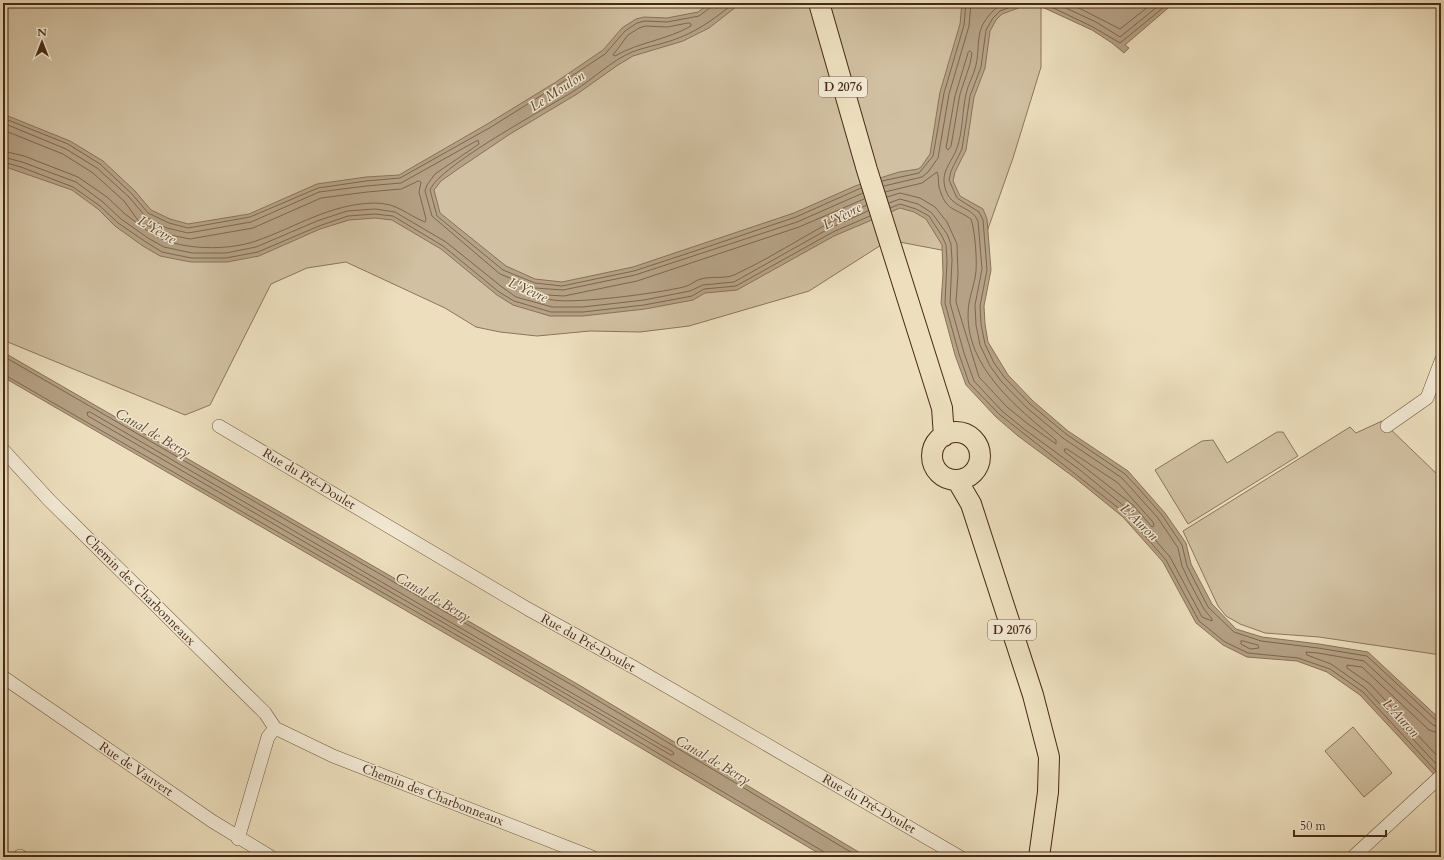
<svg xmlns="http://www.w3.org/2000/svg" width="1444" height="860" font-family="Cardo,serif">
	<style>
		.green { fill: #d1c0a1; stroke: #8c755b }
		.water { fill: #b5a185; stroke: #897158 }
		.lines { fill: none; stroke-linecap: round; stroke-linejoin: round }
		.shore { stroke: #7e664d; stroke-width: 1 }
		.minor-casing { stroke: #70573f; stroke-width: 14 }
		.primary-casing { stroke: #472a15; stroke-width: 22 }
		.minor { stroke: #f3ead5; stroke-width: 13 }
		.primary { stroke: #eddfbe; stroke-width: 20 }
		.labels { text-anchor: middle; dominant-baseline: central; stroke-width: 3; stroke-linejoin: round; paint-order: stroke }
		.shield { fill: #f3ead5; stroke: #7b644f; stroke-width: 1 }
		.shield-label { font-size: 12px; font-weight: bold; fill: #472a15 }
		.street-label { font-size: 13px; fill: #472a15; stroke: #f3ead5 }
		.water-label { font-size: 14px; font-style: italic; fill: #624831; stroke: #f3ead5 }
	</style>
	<rect width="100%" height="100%" fill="#eddfbe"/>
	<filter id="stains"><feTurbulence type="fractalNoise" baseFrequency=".005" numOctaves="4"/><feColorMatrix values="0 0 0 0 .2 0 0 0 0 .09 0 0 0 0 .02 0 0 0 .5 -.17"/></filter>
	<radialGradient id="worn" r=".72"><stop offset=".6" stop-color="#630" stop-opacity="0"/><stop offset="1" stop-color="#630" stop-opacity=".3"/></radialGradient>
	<!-- green -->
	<path class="green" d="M3,3h1038v64l-28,91 -35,99 -89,-17 -80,51 -120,35 -49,6 -50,-1 -53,5 -37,-4 -24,-5 -31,-19 -99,-46 -39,6 -36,16 -61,121 -25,10 -182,-75z
		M1382,421l59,57v177l-122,-18 -54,-4 -25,-9 -14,-8 -8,-10 -35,-75 167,-104 6,6z
		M1277,432h6l15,24 -110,68 -33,-54 47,-29 11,-1 14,23z
		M1353,727l39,46 -28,24 -39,-46z"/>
	<!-- water -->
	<path class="water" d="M710,3h31l-32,25 -26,13 -50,15 -15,9 -41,29 -67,40 -52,35 -17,12 -7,9 6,23 66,53 29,13 27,3 71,-15 161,-54 61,-27 44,-14 19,-3 3,-2 9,-13 10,-62 20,-68 2,-21h212l-49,42 4,3 -5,5 -12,-10 -20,-13 -52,-24 -19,1 -19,7 -6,6 -6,11 -5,37 -11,29 -8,53 -11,22 -2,9 7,15 23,13 4,10 4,51 -7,36 1,18 3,18 20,33 25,26 35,30 60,40 37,42 21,30 5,21 21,40 24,25 26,8 57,7 49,8 73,68v62l-81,-87 -33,-23 -30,-11 -50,-4 -24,-12 -27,-22 -33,-61 -40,-45 -48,-39 -57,-42 -22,-19 -30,-32 -11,-30 -14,-52 2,-29 -1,-29 -16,-26 -12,-7 -14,-4 -66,28 -97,54 -32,3 -12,7 -48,9 -62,7h-33l-37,-11 -16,-10 -56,-46 -49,-29 -17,-2 -26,2 -29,9 -61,27 -32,6h-36l-31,-6 -17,-10 -28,-20 -17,-17 -26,-19 -69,-24v-52l67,27 33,20 32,30 16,19 19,9 18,5 61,-10 68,-30 49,-7 33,-2 90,-52 67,-41 47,-32 19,-22 14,-9 8,-2 23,1 31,-6z
		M3,352l576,333 288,172h-42l-282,-167 -540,-313z"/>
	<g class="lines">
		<!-- shore -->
		<path class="shore" d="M734,3c-16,13 -33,26 -53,34 -16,7 -33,9 -49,15 -21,9 -39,27 -58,39 -27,17 -134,74 -144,99l7,26 66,54 32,13 27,3 72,-15 64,-21 98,-33 65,-29
			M1021,3l-21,8 -7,7 -7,12 -5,37 -11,29 -8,53 -11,22 -2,9 8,18 22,14 4,8 4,50 -7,36 1,18 4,20 9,19 11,15 25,26 36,30 59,40 15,16 22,25 20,30 5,21 21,41 26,25 27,9 57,7 49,8 70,65 4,2
			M1043,3l50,24 27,16 49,-40
			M1055,3l41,19 24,15 42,-34
			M1069,3l51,26 33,-26
			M689,23l2,1v2c-24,14 -52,16 -76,30l-2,-1 15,-20 11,-7 6,-2 22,1z
			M970,51l2,2 -2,11 -10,30 -9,52 -3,4 -2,-2 9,-52 13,-43z
			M3,118l65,26 32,20 32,30 16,19 21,10 19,5 62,-11 68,-29 48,-7 34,-3 91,-51 67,-42 47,-31 20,-23 12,-8 8,-2 22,1 32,-6 12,-9 1,-4
			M3,123l63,26 31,19 32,29 17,20 21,11 21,5 63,-11 68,-30 47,-6 35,-3 77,-43 1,4 -44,30 -8,11 -2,6 7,25 68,58 35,14 28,2 72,-15 162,-53 66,-29
			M3,130l60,24 30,19 31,28 16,22h-3l-12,-9 -18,-17 -29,-20 -54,-21 -21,-5
			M3,157l19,5 54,20 27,20 18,17 27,19 16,9 28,6h34l30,-6 61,-26 30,-10 28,-2 20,3 51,30 56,45 14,10 36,10h31l61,-7 46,-9 13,-6 31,-3 96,-54 38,-17
			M3,162l18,5 52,20 27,19 18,17 28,19 16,10 29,6h35l32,-6 61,-26 29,-10 27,-2 18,2 50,30 56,46 15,9 37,11h32l61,-7 48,-9 12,-7 32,-3 97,-54 37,-16
			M419,181l2,1 -2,10 7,27 -1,3c-20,-8 -27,-19 -51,-19 -44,1 -78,24 -118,38 -31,11 -90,10 -114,-15l3,-2 21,10 24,5 63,-11 68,-30 46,-6 34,-3z
			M882,181l37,-8 14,-17 11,-63 20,-68 2,-22
			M884,186l38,-9 6,-5 10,-14 11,-64 20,-68 2,-23
			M885,192l37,-9 15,-11c2,4 1,10 2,15 7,25 15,20 32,32 4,11 6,40 5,52 -1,11 -5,21 -7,32 -9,60 47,104 87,137v4l-28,-20 -21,-17 -28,-30 -23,-75 2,-28 -1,-30 -10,-22 -12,-15 -15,-9 -20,-5 -13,4
			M864,199l-65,28 -162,54 -73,15 -17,-1 -1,3c14,9 122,-6 141,-12 5,-2 9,-6 14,-7 10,-3 24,0 33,-4 46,-21 86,-51 133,-70
			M889,203l11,-4 18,5 14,9 15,21 4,10 1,16 -2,43 14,50 10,28 28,30 22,18 56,41 50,41 40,46 32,60 10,4v-2l-8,-10 -14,-26 -8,-17 -4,-18 -20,-30 -36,-40 -59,-40 -36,-30 -26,-27 -11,-15 -10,-21 -4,-20 -1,-20 7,-36 -4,-48c-7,-17 -31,-11 -34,-39 -1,-13 9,-22 13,-34 6,-17 5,-36 9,-54 2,-10 8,-19 10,-29 3,-12 1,-28 6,-39 6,-11 12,-18 23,-23
			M890,208l10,-4 16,5 13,7 13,20 4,9 1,16 -2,42 14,51 10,29 30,31 127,100 40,46 33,61 26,21 23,11 50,5 32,11 33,23 73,79
			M3,356l574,332 282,169
			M3,374l542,312 279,166 2,5
			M90,412l583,340 1,2 -3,1 -583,-339 -1,-3z
			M1065,449h2l51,34 35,39 1,4 -2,1 -19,-22 -68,-53z
			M1243,641l15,4 1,3 -9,1 -9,-5v-3z
			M1441,734l-12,-4 -67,-63 -15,-2v3l23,16 71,76
			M1441,769l-76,-81 -34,-24 -24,-9 -1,-3 12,1 46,8 69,64 8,3"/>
		<!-- minor casing -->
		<g class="minor-casing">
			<path id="minor" d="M219,426l309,183 107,59 325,189
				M1387,426l40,-28 14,-37
				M4,451l46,50 215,212 10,15
				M3,677l209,144 59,36
				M238,839l30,-102 7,-9 58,28 259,101
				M20,856l2,1
				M1353,857l88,-81"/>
		</g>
		<!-- primary casing -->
		<g class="primary-casing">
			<path id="primary" d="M819,3l48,167 75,238 2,28
				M932 456a24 24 0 1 1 48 0a24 24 0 1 1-48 0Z
				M957,480l14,24 62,191 16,62 -1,35 -9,65"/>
		</g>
		<!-- minor -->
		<use href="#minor" class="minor"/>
		<!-- primary -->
		<use href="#primary" class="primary"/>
	</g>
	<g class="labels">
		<!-- shield labels -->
		<g class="shield">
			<rect x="819" y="77" width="48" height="20" rx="3"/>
			<rect x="988" y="620" width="48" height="20" rx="3"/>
		</g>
		<g class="shield-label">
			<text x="843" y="87">D 2076</text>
			<text x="1012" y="630">D 2076</text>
		</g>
		<!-- street labels -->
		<g class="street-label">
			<text transform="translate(309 479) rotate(31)">Rue du Pré-Doulet</text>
			<text transform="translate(140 590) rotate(45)">Chemin des Charbonneaux</text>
			<text transform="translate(588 643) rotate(29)">Rue du Pré-Doulet</text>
			<text transform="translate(136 769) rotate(34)">Rue de Vauvert</text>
			<text transform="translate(433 795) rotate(21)">Chemin des Charbonneaux</text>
			<text transform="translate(869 804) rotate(30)">Rue du Pré-Doulet</text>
		</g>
		<!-- water labels -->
		<g class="water-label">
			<text transform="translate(557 91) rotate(-33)">Le Moulon</text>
			<text transform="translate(842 216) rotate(-28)">L'Yèvre</text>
			<text transform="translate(157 230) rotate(30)">L'Yèvre</text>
			<text transform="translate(528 290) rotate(24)">L'Yèvre</text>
			<text transform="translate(153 433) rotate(30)">Canal de Berry</text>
			<text transform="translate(1139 522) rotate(44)">L'Auron</text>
			<text transform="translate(433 597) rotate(30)">Canal de Berry</text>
			<text transform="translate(1401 718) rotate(47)">L'Auron</text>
			<text transform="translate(713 760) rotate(30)">Canal de Berry</text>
		</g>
	</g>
	<!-- margin -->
	<rect width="1444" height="860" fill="none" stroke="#eddfbe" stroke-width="16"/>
	<rect x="4" y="4" width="1436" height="852" fill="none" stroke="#472a15" stroke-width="2"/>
	<rect x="8" y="8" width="1428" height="844" fill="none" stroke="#472a15"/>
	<!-- north arrow -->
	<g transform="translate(42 42)" stroke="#f3ead5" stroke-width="3" paint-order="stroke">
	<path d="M0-3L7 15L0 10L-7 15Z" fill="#472a15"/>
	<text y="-6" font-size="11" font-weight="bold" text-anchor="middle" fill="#472a15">N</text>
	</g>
	<!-- scale -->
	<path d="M1294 830v6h92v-6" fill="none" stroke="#472a15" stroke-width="2"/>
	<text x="1300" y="830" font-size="12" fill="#472a15" stroke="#f3ead5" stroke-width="3" paint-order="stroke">50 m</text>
	<rect width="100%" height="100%" filter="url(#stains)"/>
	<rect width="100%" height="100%" fill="url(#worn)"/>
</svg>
